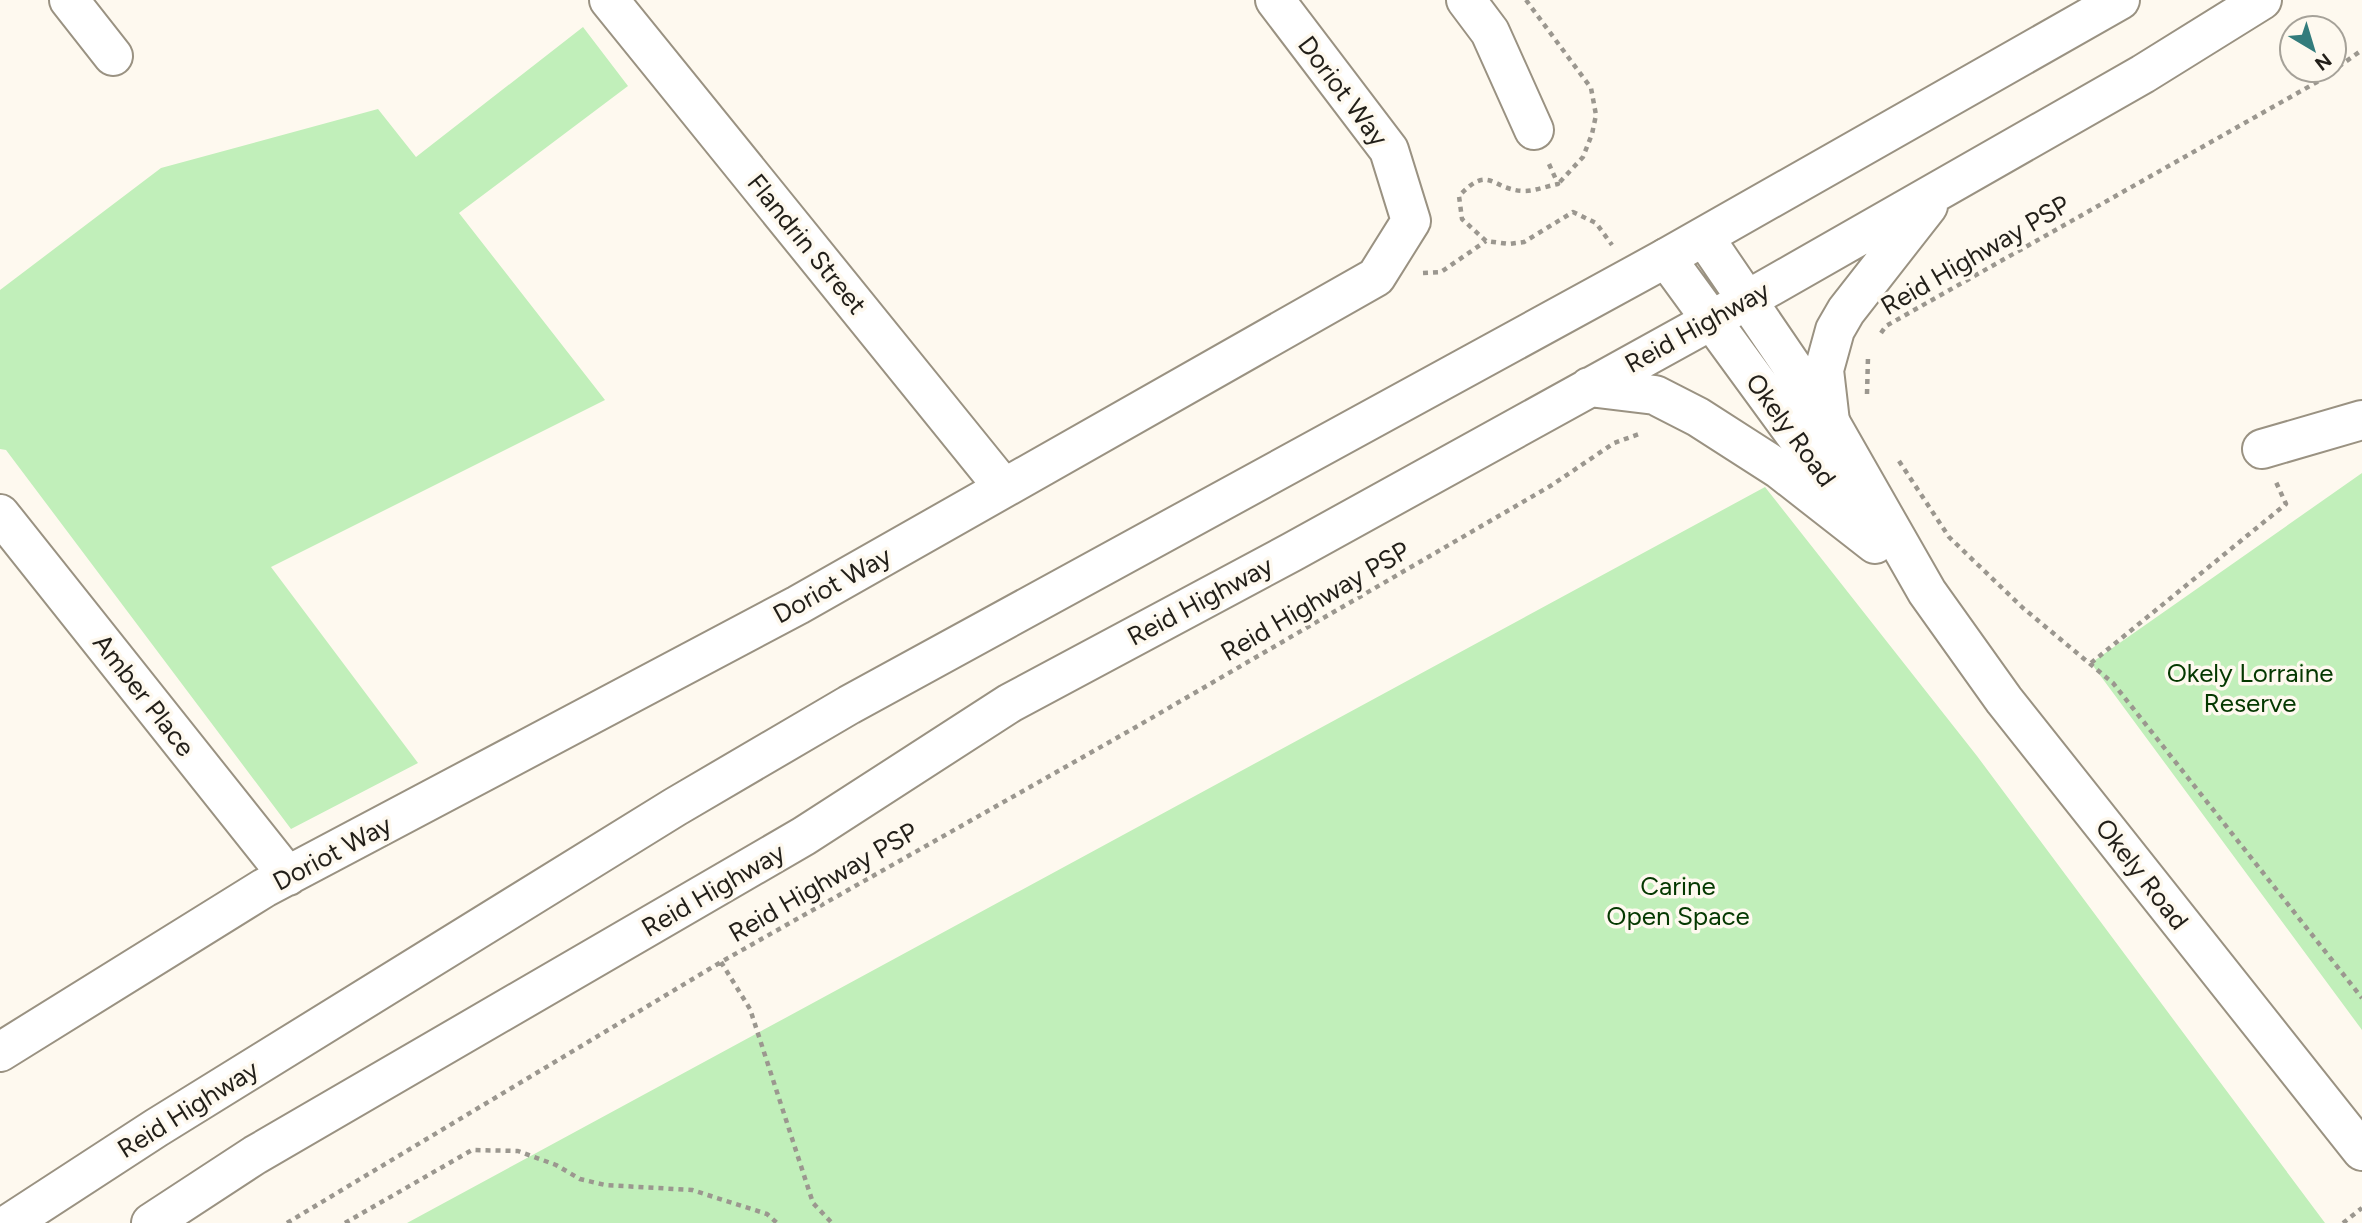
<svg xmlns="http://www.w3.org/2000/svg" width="2362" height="1223" font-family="Figtree,sans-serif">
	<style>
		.green { fill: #c1efba }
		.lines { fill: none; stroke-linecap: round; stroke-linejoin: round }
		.minor-casing { stroke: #9a9282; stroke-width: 42 }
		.major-casing { stroke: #9a9282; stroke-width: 42 }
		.highway-casing { stroke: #9a9282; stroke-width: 42 }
		.path { stroke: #9b978f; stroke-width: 4.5; stroke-dasharray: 5 5; stroke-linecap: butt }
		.minor { stroke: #fff; stroke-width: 38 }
		.major { stroke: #fff; stroke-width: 38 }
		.highway { stroke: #fff; stroke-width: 38 }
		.labels { text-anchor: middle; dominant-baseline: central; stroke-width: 7; stroke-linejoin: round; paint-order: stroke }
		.street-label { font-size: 26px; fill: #221f19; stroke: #fef9ef }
		.park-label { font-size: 26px; fill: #043800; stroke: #fef9ef }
	</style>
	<rect width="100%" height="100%" fill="#fef9ef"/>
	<!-- green -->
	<path class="green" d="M583,27l45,59 -169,127 146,187 -334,167 147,196 -127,66 -285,-379 -6,-1v-159l161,-122 217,-59 38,48z
		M2362,473v557l-271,-367z
		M1765,487l212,269 348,467h-1918z"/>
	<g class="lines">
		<!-- minor casing -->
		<g class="minor-casing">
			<path id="minor" d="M69,0l44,56
				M609,0l395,488
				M1466,0l24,32 44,98
				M2262,449l100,-29
				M0,514l288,362
				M0,1052l264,-164 534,-283 578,-328 35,-56 -22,-71 -114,-150"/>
		</g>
		<!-- major casing -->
		<g class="major-casing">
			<path id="major" d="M1704,237l126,185 97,170 77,108 358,451
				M1666,258l198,271"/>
		</g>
		<!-- highway casing -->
		<g class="highway-casing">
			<path id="highway" d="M1589,387l66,8 43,22 81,52 96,75
				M1830,422l-6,-52 11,-40 11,-19 82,-105
				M10,1223l146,-95 519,-321 174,-102 817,-447 454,-258
				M151,1223l104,-68 549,-319 206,-133 282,-151 420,-232 431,-246 119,-74"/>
		</g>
		<!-- path -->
		<path class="path" d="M1526,0l65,88 5,27 -4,19 -9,23 -25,27
			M1549,164l9,20c-11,2 -23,7 -34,7 -33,-1 -34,-28 -65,5l3,23 24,22 23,3 15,-2 49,-30 23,11 16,22
			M1423,273l18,-1 45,-31
			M1881,333l5,-7 431,-244 45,-32
			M1867,394l1,-37
			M1899,461l50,76 74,71 90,75 249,315
			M2091,663l195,-159 -10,-22
			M721,962l29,47 63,194 19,20
			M287,1223l434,-261 415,-235 416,-242 62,-42 28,-10
			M345,1223l127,-73 46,1 38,14 24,14 25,6 87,5 75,24 10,9
			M2343,1223l19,-15"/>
		<!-- minor -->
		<use href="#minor" class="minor"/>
		<!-- major -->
		<use href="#major" class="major"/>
		<!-- highway -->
		<use href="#highway" class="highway"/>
	</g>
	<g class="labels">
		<!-- street labels -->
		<g class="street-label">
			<text transform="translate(1343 91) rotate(53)">Doriot Way</text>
			<text transform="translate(807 244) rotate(51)">Flandrin Street</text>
			<text transform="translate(1975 255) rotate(-30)">Reid Highway PSP</text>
			<text transform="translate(1697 327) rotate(-29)">Reid Highway</text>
			<text transform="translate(1791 430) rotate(54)">Okely Road</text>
			<text transform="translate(832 585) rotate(-29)">Doriot Way</text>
			<text transform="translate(1200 601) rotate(-28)">Reid Highway</text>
			<text transform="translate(1315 601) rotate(-30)">Reid Highway PSP</text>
			<text transform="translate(144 695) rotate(52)">Amber Place</text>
			<text transform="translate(332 853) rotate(-28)">Doriot Way</text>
			<text transform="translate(2142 874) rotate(52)">Okely Road</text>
			<text transform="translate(823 882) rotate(-30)">Reid Highway PSP</text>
			<text transform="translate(713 890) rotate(-30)">Reid Highway</text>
			<text transform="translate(188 1109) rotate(-32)">Reid Highway</text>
		</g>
		<!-- park labels -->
		<g class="park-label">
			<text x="2250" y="673">Okely Lorraine<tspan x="2250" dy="30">Reserve</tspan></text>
			<text x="1678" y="886">Carine<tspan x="1678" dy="30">Open Space</tspan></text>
		</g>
	</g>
	<!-- north arrow -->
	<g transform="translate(2313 49) rotate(142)"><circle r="33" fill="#fef9ef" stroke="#a6a299" stroke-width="2"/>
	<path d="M0-5L12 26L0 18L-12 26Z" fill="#337c7c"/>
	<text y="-10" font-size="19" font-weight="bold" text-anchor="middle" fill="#221f19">N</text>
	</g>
</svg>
